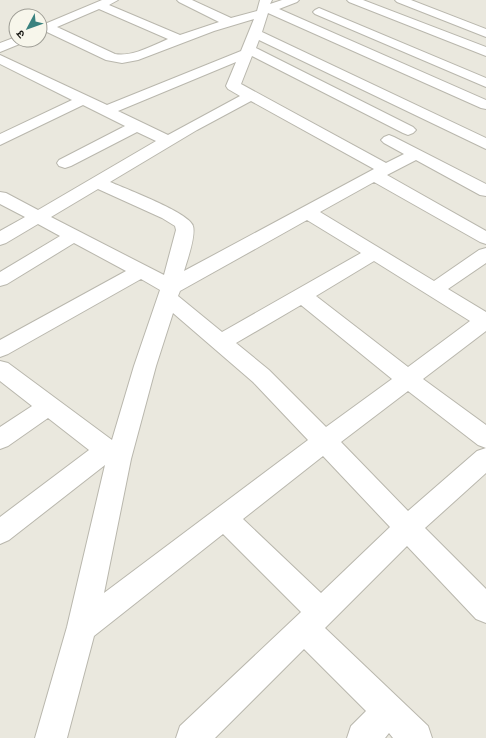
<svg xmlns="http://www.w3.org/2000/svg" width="486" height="738" font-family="Karla,'Noto Sans Devanagari',sans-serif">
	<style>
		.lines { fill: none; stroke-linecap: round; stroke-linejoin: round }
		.minor-casing { stroke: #b9b7ad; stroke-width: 2 }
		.minor { fill: #fff; fill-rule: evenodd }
	</style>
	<rect width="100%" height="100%" fill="#eae8de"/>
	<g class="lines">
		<!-- minor casing -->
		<g class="minor-casing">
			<path id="minor" d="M102,0h16l-9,5 71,30 39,-13 -40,-20 -2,-2h15l39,18 26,-7 3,-11h12l-2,4 12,-4h17l-2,2 -18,7 207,91v9l-5,-1 -213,-95 -6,19 224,106v11l-227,-109 -3,8 157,79 3,3 -3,3 -5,2 -5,-2 -151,-77 -11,28 145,79 18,-9 -20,-11 -3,-3 3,-3 5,-2 5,2 92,47v12l-6,-1 -64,-35 -29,15 99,56v13l-6,-2 -106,-60 -54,30 114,69 45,-31 7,-2v15l-38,26 38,23v19l-63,48 63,46v23l-8,-3 -70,-54 -67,51 67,69 69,-60 9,-3v25l-61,55 61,61v34l-10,-4 -69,-73 -82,82 103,98 4,12h-39l-4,-5 -4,5h-38l4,-12 15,-15 -62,-62 -89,89h-39l4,-12 121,-114 -78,-78 -129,102 -27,102h-32l32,-111 38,-162 -96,75 -9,4v-27l89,-67 -41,-32 -40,28 -8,3v-22l32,-21 -32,-25v-20l8,2 104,77 22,-74 26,-76 -19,-11 -133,75 -8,3v-17l126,-69 -52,-28 -67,41 -7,2v-14l60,-36 -22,-12 -32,19 -6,2v-14l25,-14 -25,-13v-12l6,1 32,17 118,-69 -19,-9 -66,34 -6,2 -6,-2 -2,-3 2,-3 66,-34 -42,-21 -83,40v-11l72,-34 -72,-36v-9l107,50 134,-54 13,-32 -40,12 -76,29 -16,3 -16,-3 -59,-28 -7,2v-8zM99,9l69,30c-16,7 -36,18 -53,15l-58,-27zM236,62l-10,24 2,3 12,7 -72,39 -50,-24zM251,101l123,68 -190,102c3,-10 12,-35 9,-45 -3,-13 -69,-38 -83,-44l87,-52zM98,189l64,29 13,8 1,4 -12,45 -113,-58zM307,220l54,33 -139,79 -44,-36 2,-5zM374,261l96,60 -62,46 -92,-71zM301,305l91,74 -66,48 -57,-57 -33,-27zM173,313l80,69 55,58 -204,153 27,-134 25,-93zM323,456l67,71 -69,66 -78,-74z
				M347,0h16l123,47v9l-137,-54z
				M395,0h16l75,29v8l-89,-35z
				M319,8l167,70v9l-171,-73 -2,-2 2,-2z
				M16,37v3h8l-2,3 -22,9v-9z"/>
		</g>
		<!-- minor -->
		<use href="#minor" class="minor"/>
	</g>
	<!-- north arrow -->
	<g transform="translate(28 28) rotate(229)"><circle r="19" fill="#f7f6eb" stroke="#9e9d95"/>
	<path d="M0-3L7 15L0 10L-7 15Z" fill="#39827f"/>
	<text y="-6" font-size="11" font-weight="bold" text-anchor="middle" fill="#181814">उ</text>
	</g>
</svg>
